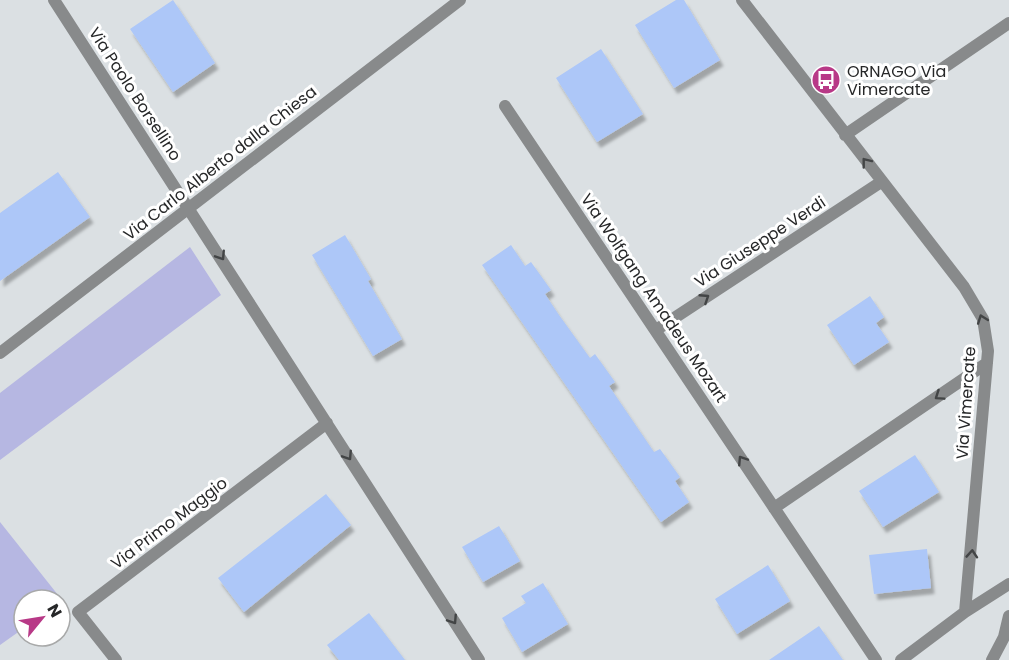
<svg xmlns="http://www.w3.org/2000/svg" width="1009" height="660" font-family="Poppins,sans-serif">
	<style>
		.green { fill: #b6b7e2 }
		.building { fill: #adc7f8; filter: url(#shadow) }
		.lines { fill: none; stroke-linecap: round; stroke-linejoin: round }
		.minor { stroke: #888a8b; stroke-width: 12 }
		.oneway { stroke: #434546 }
		.labels { text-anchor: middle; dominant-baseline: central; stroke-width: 6; stroke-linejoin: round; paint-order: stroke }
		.poi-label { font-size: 16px; fill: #262728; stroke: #fff; text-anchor: start }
		.street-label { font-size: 16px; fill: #262728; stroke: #fff }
	</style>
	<defs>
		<filter id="shadow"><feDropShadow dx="3.5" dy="6" stdDeviation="1.5" flood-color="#0004"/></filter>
	</defs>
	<rect width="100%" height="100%" fill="#dbe0e3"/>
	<!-- green -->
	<path class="green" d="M190,247l31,48 -221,165v-67z
		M0,522l62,78h-38v28l-24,17z"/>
	<!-- building -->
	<path class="building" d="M173,0l42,63 -42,29 -43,-63z
		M676,0h8l36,60 -46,28 -39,-63z
		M601,49l42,65 -46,28 -41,-64z
		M58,172l32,45 -90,64v-68z
		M345,235l26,44 -3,2 34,58 -29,17 -61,-101z
		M511,245l14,21 6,-4 20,28 -6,4 14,21 31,43 5,-4 20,28 -6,4 45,66 6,-3 20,28 -5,4 14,21 -28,20 -179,-257z
		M870,296l14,21 -8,6 13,19 -35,23 -27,-40z
		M915,455l24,37 -56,35 -24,-36z
		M326,494l25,31 -107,87 -26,-34z
		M499,526l21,35 -37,21 -21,-35z
		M927,549l4,39 -57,6 -5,-39z
		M768,565l22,36 -53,33 -22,-35z
		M543,583l25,41 -46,28 -20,-34 24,-15 -5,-7z
		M369,613l36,47h-66l-12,-15z
		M819,626l24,34h-74z"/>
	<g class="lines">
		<!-- minor -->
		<path class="minor" d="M54,0l425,660
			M742,0l222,287 19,32 5,32 -23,261
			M505,106l371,554
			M845,135l164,-112
			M656,330l225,-148
			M0,353l460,-353
			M774,508l213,-145
			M116,660l-38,-48 249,-189
			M901,660l64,-48 44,-28
			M992,660l12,-23 5,-21"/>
	</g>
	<!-- one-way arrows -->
	<defs><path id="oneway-chevron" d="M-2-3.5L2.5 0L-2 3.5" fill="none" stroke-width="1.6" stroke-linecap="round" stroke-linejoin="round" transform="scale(1.5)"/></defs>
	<g class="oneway">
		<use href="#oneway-chevron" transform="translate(866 162) rotate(-128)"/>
		<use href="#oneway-chevron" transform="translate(221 256) rotate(57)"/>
		<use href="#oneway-chevron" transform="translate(705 298) rotate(-33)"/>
		<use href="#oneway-chevron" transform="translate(982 319) rotate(-110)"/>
		<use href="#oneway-chevron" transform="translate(939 396) rotate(146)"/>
		<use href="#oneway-chevron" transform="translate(348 456) rotate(57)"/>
		<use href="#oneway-chevron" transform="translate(742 460) rotate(-123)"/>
		<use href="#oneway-chevron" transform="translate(972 554) rotate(-86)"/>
		<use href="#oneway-chevron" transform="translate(453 620) rotate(57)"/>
	</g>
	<!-- icons -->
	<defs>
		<g id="bus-disc" transform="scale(1.5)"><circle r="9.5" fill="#b83987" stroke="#fff"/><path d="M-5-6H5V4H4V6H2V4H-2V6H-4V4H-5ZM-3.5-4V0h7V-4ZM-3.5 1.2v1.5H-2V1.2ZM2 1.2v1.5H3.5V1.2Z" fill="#fff"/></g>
	</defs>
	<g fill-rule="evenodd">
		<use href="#bus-disc" x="826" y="80"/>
	</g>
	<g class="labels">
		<!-- poi labels -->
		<g class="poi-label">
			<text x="847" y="71">ORNAGO Via<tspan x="847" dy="18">Vimercate</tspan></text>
		</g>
		<!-- street labels -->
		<g class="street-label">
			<text transform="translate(135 94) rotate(57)">Via Paolo Borsellino</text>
			<text transform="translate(220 163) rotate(-38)">Via Carlo Alberto dalla Chiesa</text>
			<text transform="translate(760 242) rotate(-33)">Via Giuseppe Verdi</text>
			<text transform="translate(654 298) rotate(56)">Via Wolfgang Amadeus Mozart</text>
			<text transform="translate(966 403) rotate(-86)">Via Vimercate</text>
			<text transform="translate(169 523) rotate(-37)">Via Primo Maggio</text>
		</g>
	</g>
	<!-- north arrow -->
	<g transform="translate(42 618) rotate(60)"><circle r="28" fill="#ffffff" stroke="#a8a9a9" stroke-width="1.5"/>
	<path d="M0-4.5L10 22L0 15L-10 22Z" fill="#b83987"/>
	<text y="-9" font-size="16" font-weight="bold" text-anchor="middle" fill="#262728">N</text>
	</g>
</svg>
